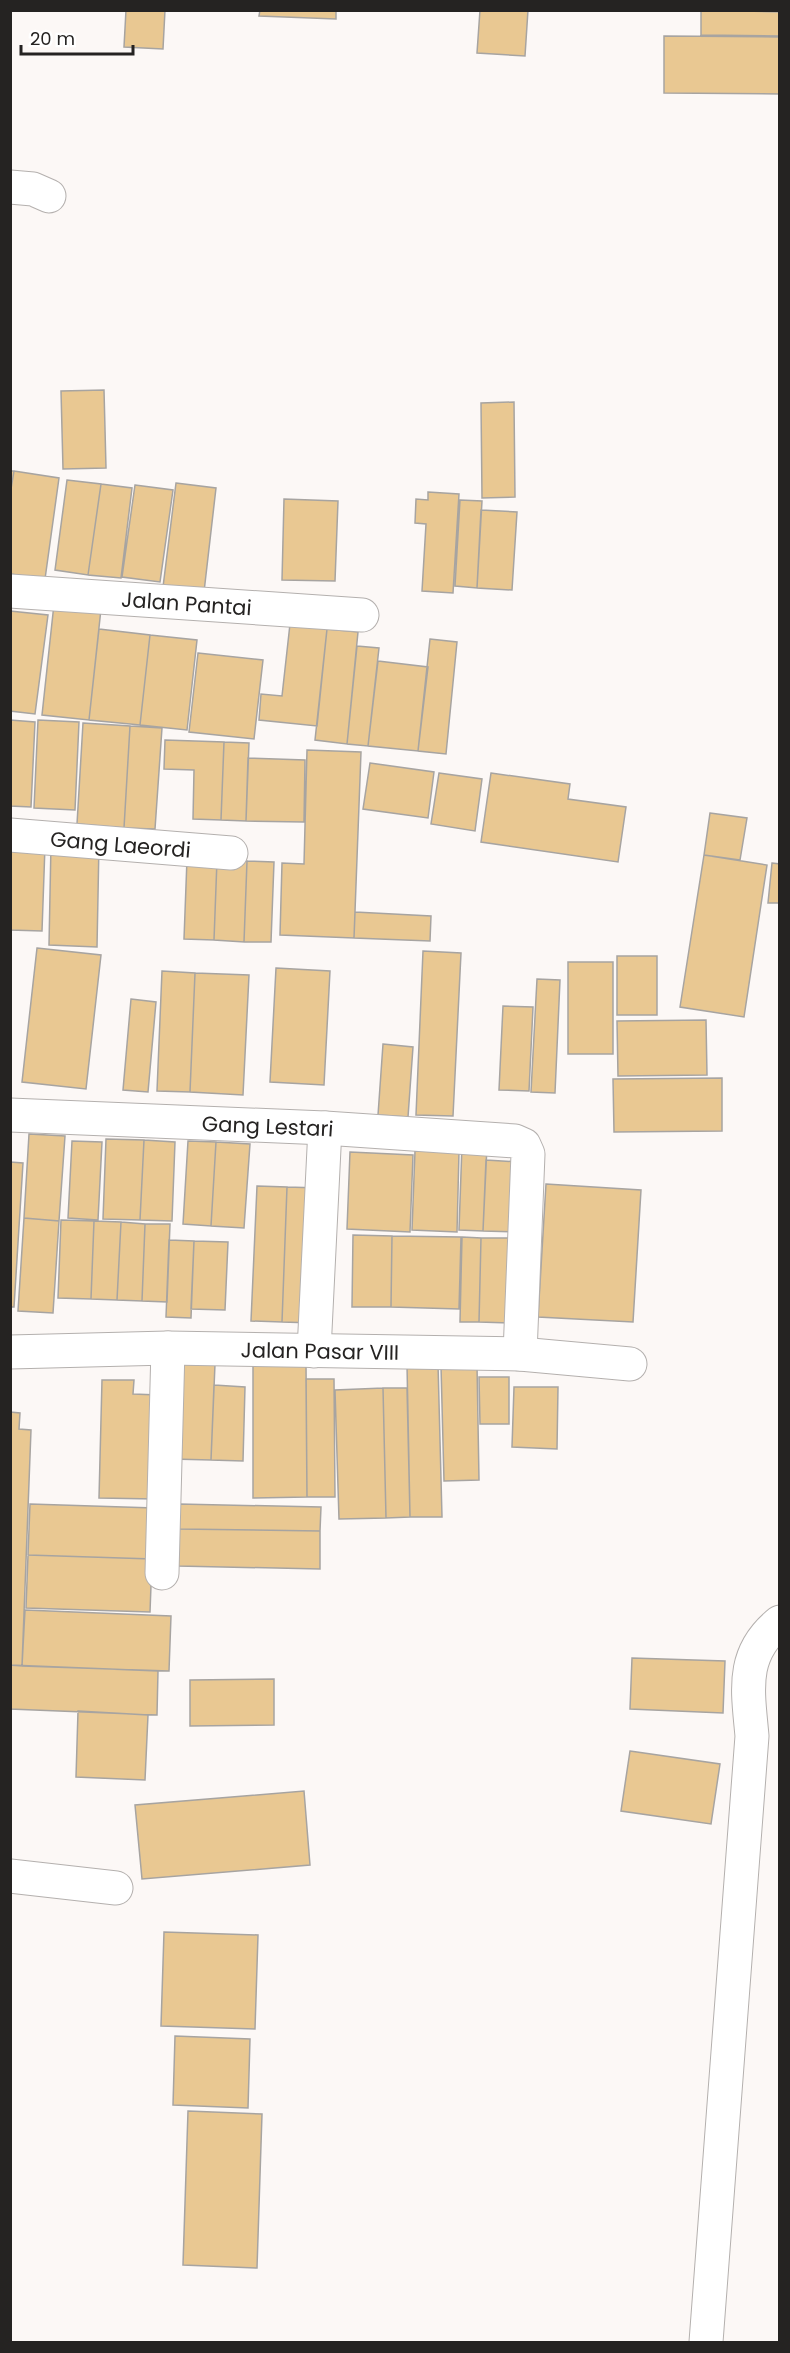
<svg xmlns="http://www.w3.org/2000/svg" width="790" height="2353" font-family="Poppins,sans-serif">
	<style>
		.building { fill: #e9c892; stroke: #a7a4a1; stroke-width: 1.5 }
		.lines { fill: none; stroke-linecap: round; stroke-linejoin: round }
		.minor-casing { stroke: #b4b0ae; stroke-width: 35 }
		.minor { stroke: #fff; stroke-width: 33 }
		.labels { text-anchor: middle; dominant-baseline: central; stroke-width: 6; stroke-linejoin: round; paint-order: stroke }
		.street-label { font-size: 21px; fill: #252322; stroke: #fff }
	</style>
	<rect width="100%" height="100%" fill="#fcf8f6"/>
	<!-- building -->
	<path class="building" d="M126,10h39l-2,39 -39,-2z
		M260,10h76v9l-77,-3z
		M480,10h48l-3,46 -48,-3z
		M701,10l79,2v24l-79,-1z
		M702,10h78v2z
		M664,36l116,1v57l-116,-1z
		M104,390l2,78 -43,1 -2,-78z
		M514,402l1,95 -33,1 -1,-95z
		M10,471h4l-4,24z
		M14,471l45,7 -14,101 -35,-5v-79z
		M67,480l34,4 -13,91 -33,-5z
		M176,483l40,5 -12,104 -41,-5z
		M101,484l31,4 -11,90 -33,-3z
		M135,485l38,5 -13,92 -38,-5z
		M428,492l31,2 -6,99 -31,-2 4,-67 -11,-1 1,-24 12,1z
		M284,499l54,2 -3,80 -53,-1z
		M460,500l22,1 -5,87 -22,-2z
		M481,510l36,2 -5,78 -35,-2z
		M54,604l47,5 -12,111 -47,-5z
		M10,611l38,4 -13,99 -25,-3z
		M290,624l37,5 -10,97 -58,-6 2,-26 21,2z
		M99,629l51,6 -10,90 -51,-5z
		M327,629l31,3 -11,112 -32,-4z
		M150,635l47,5 -10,90 -47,-5z
		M430,639l27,3 -11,112 -28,-3z
		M357,646l22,2 -11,98 -21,-2z
		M198,653l65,7 -9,79 -65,-7z
		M378,661l50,6 -10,84 -50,-5z
		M10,720l25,2 -4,85 -21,-1z
		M38,720l41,2 -4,88 -41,-2z
		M83,723l47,3 -6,102 -47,-4z
		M130,726l32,2 -7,101 -31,-1z
		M165,740l59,2 -3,78 -28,-1 1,-49 -30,-1z
		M224,742l25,1 -3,78 -25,-1z
		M307,750l54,2 -7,186 -74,-3 2,-72 22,1z
		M248,758l57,2 -1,62 -58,-1z
		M370,763l64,9 -6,46 -65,-9z
		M439,773l43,6 -7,52 -44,-7z
		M491,773l79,11 -2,15 58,8 -8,55 -137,-20z
		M710,813l37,5 -7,42 -36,-5z
		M51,844h48l-2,103 -48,-2z
		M10,845l35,1 -3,85 -32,-1z
		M704,855l63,10 -23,152 -64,-10z
		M187,859l30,1 -3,80 -30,-1z
		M217,860l30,1 -3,81 -30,-2z
		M247,861l27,1 -3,80h-27z
		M772,863l8,1v39h-12z
		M355,912l76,4 -1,25 -76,-3z
		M37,948l64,7 -15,134 -64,-7z
		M423,951l38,2 -8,163 -37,-1z
		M617,956h40v59h-40z
		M568,962h45v92h-45z
		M276,968l54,3 -6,114 -54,-3z
		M162,971l33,2 -5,119 -33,-1z
		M195,973l54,2 -6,120 -53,-3z
		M537,979l23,1 -5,113 -24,-1z
		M131,999l25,3 -8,90 -25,-2z
		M503,1006l30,1 -4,84 -30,-1z
		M706,1020l1,55 -89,1 -1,-55z
		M383,1044l30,3 -5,70 -30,-2z
		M722,1078v53l-108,1 -1,-53z
		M29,1134l36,2 -6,85 -35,-3z
		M106,1139l38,1 -4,80 -37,-1z
		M144,1140l31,2 -3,79 -32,-1z
		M72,1141l30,1 -4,78 -30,-2z
		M188,1141l28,1 -5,84 -28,-2z
		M216,1142l34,2 -6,84 -33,-2z
		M462,1145l25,1 -4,85 -24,-1z
		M415,1151l44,1 -2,80 -45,-2z
		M350,1152l63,3 -3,77 -63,-3z
		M486,1160l33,2 -2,70 -34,-1z
		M10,1162l13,1 -9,144h-4z
		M546,1184l95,6 -8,132 -95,-5z
		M257,1186l30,1 -5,135 -31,-1z
		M287,1187l32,1 -5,135 -32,-1z
		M24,1218l35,3 -6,92 -35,-2z
		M61,1220l33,1 -3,78 -33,-1z
		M94,1221l27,1 -4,78 -26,-1z
		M121,1222l24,2 -3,77 -25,-1z
		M145,1224h25l-3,78 -25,-1z
		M353,1235l39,1 -1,71h-39z
		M392,1236l69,1 -2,72 -68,-2z
		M462,1237l19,1 -2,84h-19z
		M481,1238h31l-2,85 -31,-1z
		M169,1240l25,1 -3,77 -25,-1z
		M194,1241l34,1 -3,68 -34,-1z
		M176,1363l39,1 -4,96 -39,-1z
		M306,1364l1,133 -54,1v-133z
		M438,1364l4,153h-32l-3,-152z
		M477,1365l2,115 -35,1 -3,-115z
		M479,1377h30v47h-29z
		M306,1379h28l1,118h-28z
		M102,1380h32l-1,14 25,1 -3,104 -56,-1z
		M214,1385l31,2 -2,74 -32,-1z
		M514,1387h44l-1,62 -45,-2z
		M383,1388l3,130 -47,1 -4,-129z
		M383,1388h24l3,129 -24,1z
		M10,1412l10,1 -1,16 12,1 -9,236 -12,-1z
		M30,1504l124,4 -2,51 -124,-4z
		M179,1504l142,3 -1,24 -142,-2z
		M178,1529l142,2v38l-142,-3z
		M28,1555l124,4 -2,53 -124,-4z
		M25,1610l146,6 -2,55 -147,-5z
		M632,1658l93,3 -2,52 -93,-4z
		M10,1665l148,6 -1,44 -147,-6z
		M274,1679v46l-84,1v-46z
		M78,1711l70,4 -3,65 -69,-3z
		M630,1751l90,13 -9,60 -90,-13z
		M304,1791l6,74 -168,14 -7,-74z
		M164,1932l94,3 -3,94 -94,-3z
		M175,2036l75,3 -2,69 -75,-3z
		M188,2111l74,3 -5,154 -74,-3z"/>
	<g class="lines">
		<!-- minor casing -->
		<g class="minor-casing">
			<g id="minor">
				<path d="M10,187l23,2 16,7"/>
				<path id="s1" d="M10,591l352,24"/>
				<path id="s2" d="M10,835l221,18"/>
				<path id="s3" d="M10,1115l315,13 190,13 9,4 4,9 -8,200"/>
				<path d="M314,1351l11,-223"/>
				<path id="s4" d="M10,1352l158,-4 352,6 110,10"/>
				<path d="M162,1573l6,-225"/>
				<path d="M10,1876l106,12"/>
				<path d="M706,2342l46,-606c-4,-45 -12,-82 28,-114"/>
			</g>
		</g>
		<!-- minor -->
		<use href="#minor" class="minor"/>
	</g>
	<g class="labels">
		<!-- street labels -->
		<g class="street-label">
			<text stroke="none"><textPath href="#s1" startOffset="177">Jalan Pantai</textPath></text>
			<text stroke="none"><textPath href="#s2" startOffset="111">Gang Laeordi</textPath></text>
			<text stroke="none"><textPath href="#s3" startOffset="258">Gang Lestari</textPath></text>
			<text stroke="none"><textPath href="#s4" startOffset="310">Jalan Pasar VIII</textPath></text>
		</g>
	</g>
	<!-- border -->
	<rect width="790" height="2353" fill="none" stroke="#252322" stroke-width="24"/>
	<!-- scale -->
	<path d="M21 45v9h112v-9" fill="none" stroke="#252322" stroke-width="3"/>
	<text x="30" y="45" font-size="18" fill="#252322" stroke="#ffffff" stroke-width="4.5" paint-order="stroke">20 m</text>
</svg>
